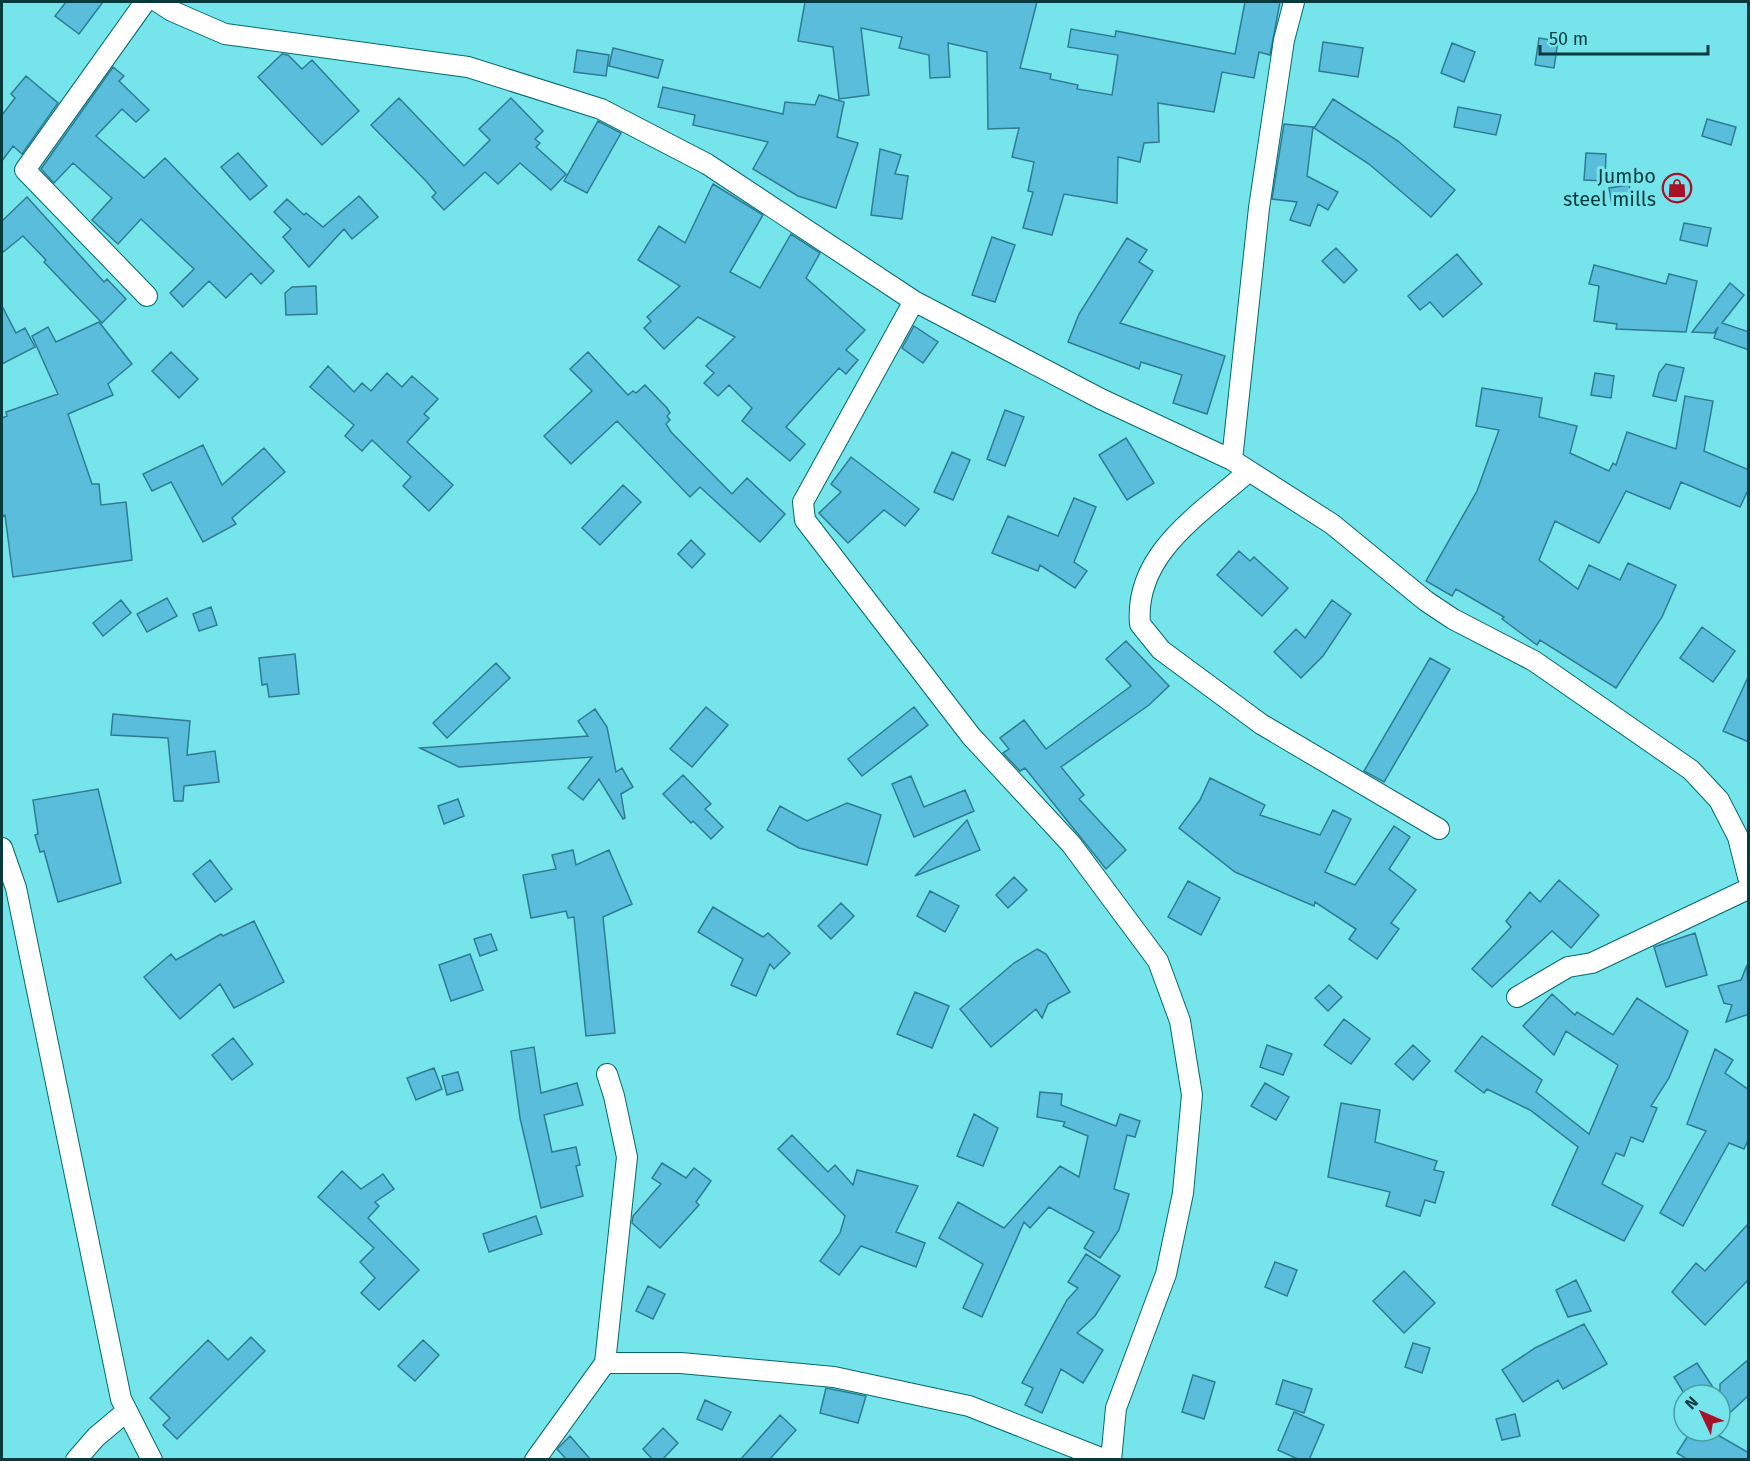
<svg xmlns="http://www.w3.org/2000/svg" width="1750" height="1461" font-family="'Fira Sans',sans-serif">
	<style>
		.building { fill: #5abddb; stroke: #2f7c92; stroke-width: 1.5 }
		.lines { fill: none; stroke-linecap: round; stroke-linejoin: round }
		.street-casing { stroke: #006a6f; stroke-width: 22 }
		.street { stroke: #fff; stroke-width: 20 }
		.labels { text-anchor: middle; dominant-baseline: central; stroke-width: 6; stroke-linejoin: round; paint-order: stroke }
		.poi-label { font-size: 20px; fill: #063a3d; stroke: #75e4eb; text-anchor: end }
	</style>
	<rect width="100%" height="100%" fill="#75e4eb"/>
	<!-- building -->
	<path class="building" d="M66,2h37l-24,32 -24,-18z
		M805,2h232l-17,66 31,6 -1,5 28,6 -1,4 35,6 6,-40 -50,-8 3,-18 44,8 1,-6 119,23 10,-52h35l-10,53 -11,-3 -5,26 -32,-6 -8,40 -56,-9 1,39 -15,1 -4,19 -22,-5 -1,46 -53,-9 -12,41 -29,-7 10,-36 -5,-1 6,-29 -22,-5 7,-29 -31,1 -1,-77 -39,-9 2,34 -20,1 -1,-23 -30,-7 3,-11 -41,-9 8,67 -30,4 -6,-52 -35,-6z
		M1539,38l19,3 -4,27 -19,-3z
		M1323,42l40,6 -5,29 -39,-6z
		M1452,43l23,9 -11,30 -23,-9z
		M613,48l50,12 -5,18 -49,-12z
		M577,50l32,5 -3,21 -32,-4z
		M282,54l6,1 14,14 10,-9 47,51 -37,34 -64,-68z
		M113,67l11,9 -5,5 30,29 -13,12 -14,-13 -26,27 48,42 21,-20 109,113 -13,13 -10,-11 -25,25 -17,-17 -26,26 -13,-14 24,-24 -53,-50 -23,25 -26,-24 20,-22 -39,-35 -19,20 -13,-14z
		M26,76l32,27 -36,51 -9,-8 -11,15v-46l13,-17 -4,-4z
		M663,87l120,27 2,-12 30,3 4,-10 25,7 -7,35 21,6 -22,65 -38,-12 -45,-27 15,-27 -75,-17 2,-10 -37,-8z
		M399,98l65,68 26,-26 -11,-11 32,-31 32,33 -8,8 5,4 -4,4 30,27 -15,16 -31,-27 -22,21 -13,-12 -41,38 -12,-13 4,-4 -10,-12 -55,-56z
		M1333,99l65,42 57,49 -24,27 -62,-53 -55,-36z
		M1458,107l43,8 -5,20 -42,-8z
		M1707,119l29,8 -5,18 -29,-9z
		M598,121l23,12 -34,60 -23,-12z
		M1284,124l29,3 -6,49 31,16 -10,18 -10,-6 -8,22 -20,-6 7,-18 -25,-3z
		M880,149l21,6 -6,19 13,2 -6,43 -31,-4z
		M238,153l29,33 -17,14 -29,-33z
		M1586,153l20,1 -1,27 -21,-1z
		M713,184l50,31 -33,57 30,16 31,-54 29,19 -14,25 59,52 -19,20 12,10 -12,14 -7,-6 -53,59 19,17 -15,17 -48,-40 10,-13 -23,-23 -11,11 -14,-13 10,-10 -8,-7 29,-29 -37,-20 -34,32 -20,-21 7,-7 -4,-4 33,-31 -42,-26 21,-34 26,17z
		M1629,185l4,17 -21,3 -3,-17z
		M359,196l19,21 -26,22 -8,-10 -35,38 -26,-30 8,-8 -17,-17 13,-13 17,16 2,-2 17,14z
		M27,197l77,85 3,-3 19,20 -24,24 -58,-61 2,-2 -23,-24 -21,17v-32z
		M1684,223l27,5 -4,18 -27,-6z
		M992,237l23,8 -20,57 -23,-7z
		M1127,238l20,12 -8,12 14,9 -33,52 105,33 -18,58 -34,-11 9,-28 -41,-13 -2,7 -71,-27 11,-28z
		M1336,248l21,22 -13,13 -22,-22z
		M1457,254l25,30 -39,33 -13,-15 -10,8 -12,-14z
		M1594,265l72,19 3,-10 28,7 -11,51 -70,-3 1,-5 -23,-3 5,-35 -10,-2z
		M1730,283l14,12 -22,28 27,9v18l-35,-12 4,-11 -4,6 -22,-1z
		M316,286l1,28 -31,1 -1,-22 7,-6z
		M2,306l14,27 9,-5 10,19 -33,17z
		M99,322l33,42 -24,20 5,11 -45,19 24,70h7l2,21 25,-3 6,58 -119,17 -8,-62 -3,1v-98l5,-2 -1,-4 52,-18 -26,-58 16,-9 8,15z
		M914,326l24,16 -15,21 -21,-15z
		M171,352l27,27 -19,19 -27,-27z
		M588,352l40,43 5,-4 3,2 9,-8 22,23 3,5 -3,3 3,4 -4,4 5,8 61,62 15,-16 38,36 -25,28 -60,-55 -10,10 -73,-76 -46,43 -27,-28 48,-45 -22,-22z
		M1666,364l18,4 -8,33 -23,-5 6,-23z
		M328,366l26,26 8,-9 9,8 16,-18 15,14 10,-11 26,23 -14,15 5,4 -22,24 46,43 -24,26 -26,-25 8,-9 -39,-37 -10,11 -17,-15 9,-11 -44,-38z
		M1595,373l19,3 -3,22 -20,-3z
		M1482,388l60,10 -3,19 38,9 -7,27 39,18 4,-8 3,2 11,-33 49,17 9,-53 28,5 -9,50 45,19v18l-9,19 -59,-25 -11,27 -44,-18 -27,52 -44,-22 -16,39 39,29 11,-24 31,15 8,-17 48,22 -14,32 -46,71 -76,-48 -3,5 -35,-26 2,-2 -48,-28 -4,7 -26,-15 51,-90 22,-61 -23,-4z
		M1005,410l19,7 -19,49 -18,-7z
		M1126,438l28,45 -27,17 -28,-45z
		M203,445l19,40 42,-37 21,24 -53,46 4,6 -33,18 -32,-60 -19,9 -9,-17z
		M952,452l18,8 -17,40 -19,-8z
		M851,457l68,52 -14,17 -21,-16 -36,33 -29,-30 22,-21 -10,-8z
		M623,485l18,17 -41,43 -18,-17z
		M1074,498l22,9 -22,55 13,9 -12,17 -35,-23 -2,6 -46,-18 16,-37 50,20z
		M691,540l14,14 -13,14 -14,-14z
		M1239,551l11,10 4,-4 34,31 -26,28 -45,-41z
		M167,598l10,18 -30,16 -10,-18z
		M121,600l10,13 -28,23 -10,-13z
		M1332,600l19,14 -28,42 -22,22 -27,-26 22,-23 9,9z
		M211,607l6,18 -18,6 -6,-17z
		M1702,627l33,24 -22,31 -33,-24z
		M1126,641l43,45 -20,19 -88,62 23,28 -5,4 47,51 -20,19 -81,-101 -5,3 -17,-18 6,-4 -9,-11 24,-18 22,29 85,-63 -25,-27z
		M295,654l4,40 -30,3 -2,-13 -5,1 -3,-27z
		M1430,658l20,11 -66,113 -20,-11z
		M496,663l14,15 -63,60 -14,-15z
		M1749,675v67l-26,-11z
		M706,707l22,18 -36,42 -22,-18z
		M914,707l14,18 -66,51 -14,-17z
		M595,709l12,18 9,45 6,-4 11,19 -12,7 4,24 -2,1 -24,-40 -16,21 -15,-12 24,-31 -133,10 -39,-19 168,-12 -10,-15z
		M113,714l77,7 -3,34 28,-4 4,31 -35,4 -1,15h-9l-6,-63 -57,-3z
		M683,775l28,29 -6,5 18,18 -12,12 -18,-18 -2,2 -28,-29z
		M911,776l13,31 41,-17 9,21 -60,26 -22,-53z
		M1210,778l55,27 -5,10 60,20 13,-25 18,9 -26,53 30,13 39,-59 16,11 -21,32 27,21 -25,33 8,6 -22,30 -28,-20 7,-10 -41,-27 -1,4 -79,-34 -56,-44 21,-28z
		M98,789l23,94 -63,19 -14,-51 -4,1 -5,-17 3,-1 -5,-34z
		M458,799l6,17 -20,8 -6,-18z
		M847,803l34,12 -14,50 -68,-17 -32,-18 13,-24 27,15z
		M967,820l13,30 -65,26z
		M573,850l3,15 33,-15 23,54 -29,13 12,116 -29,3 -12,-119 -6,1 -2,-7 -35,7 -8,-43 33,-6 -4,-14z
		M210,860l22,29 -17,13 -22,-28z
		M1014,877l13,13 -19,18 -12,-13z
		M1559,880l40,35 -28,33 -19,-17 -60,56 -20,-18 39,-42 -5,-6 24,-29 10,10z
		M1188,881l32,17 -19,37 -33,-18z
		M930,891l29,15 -14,26 -28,-16z
		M841,903l13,13 -23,23 -13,-13z
		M713,907l50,30 5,-4 22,20 -16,16 -4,-5 -14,32 -25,-11 12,-26 -45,-27z
		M254,921l30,61 -50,26 -14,-24 -40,35 -36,-42 27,-23 5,6 45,-26 2,2z
		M1695,933l12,42 -41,12 -12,-40z
		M491,934l6,16 -17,6 -6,-17z
		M1037,949l9,5 24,38 -22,12 -6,14 -6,-9 -45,38 -31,-38 54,-46z
		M470,954l13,36 -32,11 -12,-36z
		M1747,965l2,49 -23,8 6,-17 -8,-2 -6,-17 23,-6z
		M1329,985l13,12 -14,14 -13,-13z
		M915,992l34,14 -17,42 -35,-14z
		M1552,994l23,21 2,-3 36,23 24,-37 51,33 -19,47 -18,28 6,2 -14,34 -12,-5 -7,19 -8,-3 -14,31 41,22 -19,35 -72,-36 26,-58 -48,-37 -43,-21 -3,4 -29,-22 27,-35 60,44 -6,12 53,42 29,-69 -52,-34 -12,24 -31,-29z
		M1344,1019l26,20 -19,25 -27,-19z
		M233,1038l20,26 -21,16 -20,-25z
		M1267,1045l25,9 -9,21 -23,-8z
		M1413,1045l17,16 -17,19 -18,-16z
		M534,1047l7,46 36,-10 6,22 -39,10 8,37 24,-5 4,18 -4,1 7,30 -42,12 -21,-90 -9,-67z
		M1715,1049l18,11 -8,13 24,17v48l-5,11 -15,-6 -46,83 -23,-13 46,-82 -19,-7z
		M434,1068l8,21 -26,11 -9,-22z
		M458,1072l5,18 -16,5 -5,-19z
		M1265,1083l24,14 -13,23 -25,-14z
		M1040,1092l22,2 -1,11 55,21 4,-12 20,7 -5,16 -8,-2 -13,54 15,5 -10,36 -19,28 -16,-10 10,-16 -45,-25 -19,21 -6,-6 -42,95 -19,-9 20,-44 -44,-26 19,-36 46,26 56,-62 19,11 9,-41 -25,-10 2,-4 -28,-5z
		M1341,1103l39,7 -5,32 62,19 -3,9 10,2 -9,31 -10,-3 -5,16 -34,-10 4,-14 -62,-15z
		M974,1114l24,14 -15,38 -26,-10z
		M792,1135l36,37 7,-7 18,20 4,-15 61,16 -22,46 29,11 -9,24 -55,-21 -22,29 -19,-14 20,-28 5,-17 -67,-67z
		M662,1163l24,15 8,-10 17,13 -15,21 3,3 -39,43 -28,-25 1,-7 28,-32 -9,-6z
		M342,1171l19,18 22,-15 11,15 -19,13 4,4 -11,12 51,52 -40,40 -18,-17 14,-15 -15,-16 14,-14 -56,-51z
		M536,1216l6,18 -53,18 -6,-18z
		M1749,1223v56l-44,46 -33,-33 24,-29 9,8z
		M1086,1254l34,22 -25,40 -18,17 26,17 -20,33 -22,-14 -19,44 -17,-8 8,-17 -11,-5 45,-83 11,-12 -10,-6z
		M1275,1262l22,8 -10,26 -22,-9z
		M1404,1271l31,32 -31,30 -31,-32z
		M1576,1280l15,31 -23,6 -12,-27z
		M648,1286l17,8 -12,25 -17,-8z
		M1584,1324l23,40 -44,25 -5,-9 -35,22 -21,-32 33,-22z
		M251,1337l14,14 -88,88 -14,-14 7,-7 -20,-20 58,-58 20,20z
		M423,1340l16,15 -24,26 -17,-15z
		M1413,1343l17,5 -8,25 -17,-6z
		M1749,1359v36l-29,27v-38z
		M1697,1363l21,32h-33l-11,-18z
		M1193,1375l22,7 -11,37 -22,-7z
		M1283,1380l29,9 -8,24 -28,-9z
		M826,1388l40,8 -8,27 -38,-10z
		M705,1400l26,12 -9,18 -25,-11z
		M1294,1412l30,13 -15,35h-9l-22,-10z
		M1515,1414l5,22 -18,4 -6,-21z
		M780,1415l16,15 -27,30h-29z
		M663,1428l15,15 -16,17h-9l-10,-11z
		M1691,1431h20l38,22v7h-61l-11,-7z
		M570,1436l21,24h-24l-10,-11z"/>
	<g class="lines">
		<!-- street casing -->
		<g class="street-casing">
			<path id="street" d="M145,2l-120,168 122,126
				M158,2l14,9 53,23 243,33 133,42 106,55 207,137 187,98 131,61 100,64 94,77 27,18 81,42 157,109 28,30 19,37 10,40
				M914,301l-111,201 2,18 166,216 100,108 87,117 22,60 12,74 -9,98 -17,81 -50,134 -5,52
				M1232,460l27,-252 25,-168 10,-38
				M1249,471c-47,42 -115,82 -109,153l21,26 100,74 178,105
				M2,848l14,40 105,511 31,61
				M1517,997l51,-30 24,-4 156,-74
				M605,1363l22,-206 -13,-61 -7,-22
				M76,1460l20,-23 31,-26
				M535,1460l70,-97h76l153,14 135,29 137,54"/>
		</g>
		<!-- street -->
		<use href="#street" class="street"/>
	</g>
	<!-- icons -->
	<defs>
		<g id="shop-ring" transform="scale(1.5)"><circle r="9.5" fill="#75e4eb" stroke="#a9112a" stroke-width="1.5"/><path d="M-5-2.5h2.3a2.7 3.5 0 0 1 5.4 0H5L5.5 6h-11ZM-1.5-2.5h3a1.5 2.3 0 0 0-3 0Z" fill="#a9112a"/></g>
	</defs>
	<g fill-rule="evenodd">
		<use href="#shop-ring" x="1677" y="188"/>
	</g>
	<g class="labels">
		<!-- poi labels -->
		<g class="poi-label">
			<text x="1656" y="176">Jumbo<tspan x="1656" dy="23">steel mills</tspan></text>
		</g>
	</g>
	<!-- border -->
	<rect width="1750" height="1461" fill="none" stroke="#063a3d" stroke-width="6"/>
	<!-- north arrow -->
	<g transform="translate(1702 1413) rotate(314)"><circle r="28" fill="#75e4eb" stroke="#49a0a5" stroke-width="1.5"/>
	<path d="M0-4.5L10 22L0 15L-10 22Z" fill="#a9112a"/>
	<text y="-9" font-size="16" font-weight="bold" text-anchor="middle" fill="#063a3d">N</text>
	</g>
	<!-- scale -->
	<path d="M1540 45v9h168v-9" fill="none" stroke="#063a3d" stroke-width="3"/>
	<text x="1549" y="45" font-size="18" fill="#063a3d" stroke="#75e4eb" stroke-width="4.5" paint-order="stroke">50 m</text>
</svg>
